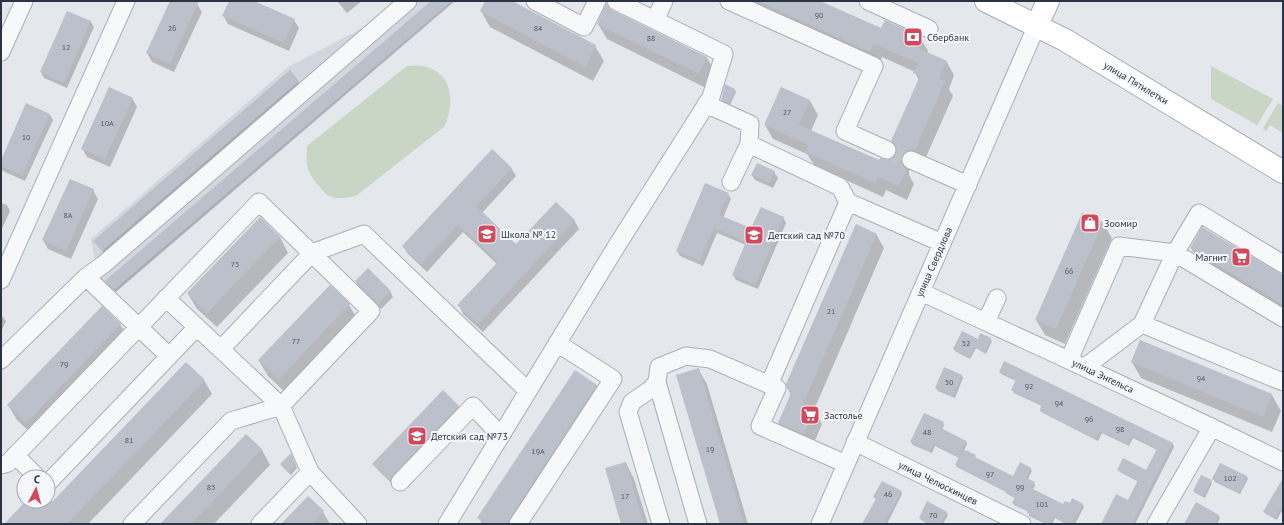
<svg xmlns="http://www.w3.org/2000/svg" width="1284" height="525" font-family="'PT Sans',sans-serif">
	<style>
		.built { fill: #d2d6de }
		.green { fill: #c9d6c5 }
		.shadow { fill: #0003 }
		.building { fill: #bbc0ca }
		.lines { fill: none; stroke-linecap: round; stroke-linejoin: round }
		.minor-tunnel { stroke: #bfc3cb; stroke-width: 17; stroke-dasharray: 17 8; stroke-linecap: butt }
		.minor-casing { stroke: #a9aeb7; stroke-width: 19 }
		.major-casing { stroke: #a3abb8; stroke-width: 24 }
		.minor { stroke: #f7f8fa; stroke-width: 17 }
		.major { stroke: #fff; stroke-width: 22 }
		.labels { text-anchor: middle; dominant-baseline: central; stroke-width: 4; stroke-linejoin: round; paint-order: stroke }
		.number-label { font-size: 8px; fill: #4f5766 }
		.poi-label { font-size: 10px; fill: #2b3445; stroke: #f4f6f9; text-anchor: start }
		.street-label { font-size: 10px; fill: #2b3445; stroke: #f4f6f9 }
	</style>
	<rect width="100%" height="100%" fill="#e4e7ec"/>
	<!-- built -->
	<path class="built" d="M414,1h39l-342,294 -12,-11 -8,-45 197,-172z"/>
	<!-- green -->
	<path class="green" d="M407,66c5,0 11,-1 16,0 31,7 31,36 22,60l-89,70c-8,1 -17,4 -25,1 -5,-2 -9,-7 -12,-11 -13,-15 -13,-20 -12,-40z
		M1211,66l62,33 -16,26 -46,-26z
		M1278,103l5,3v27l-13,-8 -4,6 -3,-3z"/>
	<!-- shadow -->
	<path class="shadow" d="M171,1h20l6,3 5,8 -28,60 -22,-10 -5,-9z
		M230,1h22l42,19 5,8 -10,23 -61,-27 -5,-9z
		M337,1h25l-15,12z
		M432,1h23l-339,291 -9,-9 -1,-2z
		M486,1h24l85,45 9,15 -11,20 -103,-54 -9,-16z
		M746,1h71l64,29 39,7 8,14 -1,2 19,8 8,14 -5,14 4,7 -30,68 -10,2 -4,5v4l5,9 -7,16 -21,-10 -3,7 -68,-31 -8,-12 -34,-15 -8,-14 45,-24 8,14 -7,16 68,30h9l6,-2 4,-9 -6,-9 27,-60 -4,-9 -33,-15 -4,8z
		M611,11l96,47 9,15 -8,16 -101,-50 -9,-15z
		M68,12l23,10 3,5 -27,61 -23,-10 -3,-6z
		M298,81l1,3 -195,169 -8,-10z
		M726,86l9,4 1,2 -6,13 -7,-3 -1,-3z
		M132,98l5,9 -27,60 -23,-10 -5,-9z
		M50,115l3,5 -28,61 -22,-10 -2,-3v-6z
		M511,168l5,8 -34,37 34,32 58,-25 5,9 -96,103 -20,-18 -4,-9 38,-41 -34,-32 -36,40 -19,-18 -5,-8z
		M774,172l4,6 -5,10 -18,-8 -3,-5z
		M93,190l5,9 -27,60 -23,-10 -5,-9z
		M728,194l3,5 -8,19 29,12 31,-13 3,6 -28,66 -22,-9 -3,-5 13,-30 -29,-12 -14,33 -23,-10 -3,-5z
		M1,203l6,2 3,6 -9,20z
		M260,219l20,18 8,16 -71,74 -20,-18 -9,-15z
		M1103,223l9,15 -47,106 -20,-9 -9,-15z
		M876,234l8,14 -70,162 8,14 -10,24 -25,-11 -8,-14 12,-28 -3,-6z
		M1191,248l92,28v38l-83,-51z
		M356,282l34,9 3,6 -12,12 -22,-22z
		M330,286l19,19 9,15 -70,75 -20,-19 -9,-15z
		M1,315l5,6 -5,11z
		M120,324l9,16 -94,97 -18,-17 -9,-15z
		M990,339l2,2 -6,13 -10,-6 -6,11 -15,-8 -1,-2 24,-9z
		M1140,341l132,54 9,16 -9,21 -131,-54 -9,-16z
		M1004,362l169,82 1,3 -39,77h-30l24,-23 10,-19 -19,-10 -2,-2 28,1 11,-21 -24,-12 -4,8 -27,-13 -4,8 -55,-28 -2,-2 1,-5 -28,-13 -1,-2 3,-10 -15,-7 -1,-3z
		M698,369l9,15 41,140h-27z
		M962,376l1,2 -8,20 -17,-7 -2,-3z
		M204,380l8,14 -124,130h-79l18,-23h17l5,5z
		M597,385l8,16 -80,123h-43l-3,-6z
		M458,406l4,6 -69,73 -16,-16 -3,-5z
		M943,422l1,3 -2,5 24,11 1,3 -3,6 11,6 2,3 36,18 18,-8 1,2 -4,8 6,4 1,2 -2,5 31,16 19,-1 1,2 -9,17h-9l-11,-6 -3,6h-6l-17,-8v-4l-15,-7 -1,-2 2,-5 -8,-4 -1,-2 -49,-25 -1,-2 3,-7 -24,-12 -3,7 -19,-8 -2,-3z
		M246,435l16,15 8,15 -56,59h-53z
		M291,455l6,13 -6,7 -10,-10z
		M626,463l8,16 14,45h-26z
		M1247,477l1,2 -8,15 -25,-12 -2,-3z
		M1211,481l1,2 -7,15 -10,-5 -1,-2z
		M901,492l1,2 -15,30h-24l13,-24 -1,-3z
		M1283,495v18l-2,-1 -4,8 -11,-6 -2,-2z
		M308,497l15,15 7,12h-47z
		M946,512l2,3 -5,9h-15l-7,-4 -1,-2z
		M1219,516l1,2 -3,6h-32z"/>
	<!-- building -->
	<path class="building" d="M170,1h29l-29,63 -24,-11z
		M229,1h25l41,18 -11,24 -62,-27z
		M431,1h21l-338,289 -9,-9z
		M485,1h27l84,44 -11,22 -105,-56z
		M757,1h63l61,27 4,-8 36,16 -5,11 31,14 -8,17 6,3 -30,70 -5,-1 -5,2 -3,4 -1,5 2,5 4,3 -8,17 -21,-9 -3,6 -70,-31 4,-7 -45,-20 17,-38 29,13 -11,25 80,35 1,-2 8,2 4,-2 4,-4 1,-5 -2,-4 -4,-4 29,-65 -7,-3 5,-10 -44,-19 -4,8z
		M606,4l6,6 95,47 -8,17 -102,-50z
		M67,11l24,10 -27,62 -24,-11z
		M290,70l9,11 -197,170 -9,-10z
		M725,84l10,5 -6,14 -8,-3z
		M109,87l24,11 -28,61 -24,-10z
		M26,103l24,11 -28,62 -21,-10v-6z
		M492,149l20,19 -36,38 40,38 40,-42 19,18 -97,104 -21,-19 41,-43 -40,-37 -37,39 -19,-18z
		M757,163l18,8 -5,12 -19,-8z
		M70,179l24,10 -28,62 -24,-11z
		M705,183l24,10 -10,22 32,13 10,-21 23,10 -29,68 -23,-10 14,-33 -32,-14 -14,33 -24,-10z
		M1082,213l21,9 -47,107 -21,-9z
		M260,217l20,20 -73,76 -20,-20z
		M856,224l21,10 -74,170 12,5 -11,25 -26,-11 14,-32 -5,-2 -1,-5z
		M1202,227l81,48v30l-93,-57z
		M368,268l23,23 -13,13 -23,-23z
		M330,285l20,19 -72,76 -20,-20z
		M102,306l19,18 -95,99 -19,-18z
		M962,331l16,8 2,-6 11,5 -6,14 -11,-5 2,-4 -7,14 -16,-8z
		M1140,340l132,54 -9,23 -132,-55z
		M1004,361l169,82 -41,81h-31l15,-30 12,6 10,-20 -21,-10 6,-12 23,12 11,-21 -25,-13 -4,8 -28,-13 -4,8 -56,-28 1,-6 -30,-15 5,-10 -17,-8z
		M186,362l19,18 -138,144h-63l22,-23h27z
		M944,367l18,8 -9,21 -18,-8z
		M699,368l45,156h-24l-44,-149z
		M575,370l22,15 -91,139h-19l-10,-6z
		M443,390l16,16 -66,69 -3,6 -18,-17z
		M924,413l20,9 -3,6 25,13 -8,16 -25,-13 -3,7 -20,-9z
		M246,434l16,15 -71,75h-31z
		M963,449l13,6 -1,2 38,19 7,-14 11,6 -5,10 9,4 -4,6 32,16 2,-3 5,2 2,-5 11,6 -10,20h-5l-14,-7 -4,7h-1l-22,-11 1,-2 -16,-8 3,-6 -10,-5v-1l-50,-26z
		M291,453l5,12 -7,8 -9,-9z
		M626,462l18,62h-23l-16,-56z
		M1220,463l27,13 -8,17 -27,-14z
		M1201,475l11,5 -9,16 -10,-5z
		M1283,478v26l-8,14 -12,-6z
		M882,481l20,10 -18,33h-22l14,-25 -3,-2z
		M308,496l16,15 -12,13h-31z
		M927,501l20,11 -7,12h-10l-11,-6z
		M1196,502l23,13 -4,9h-31z"/>
	<g class="lines">
		<!-- minor-tunnel -->
		<path class="minor-tunnel" d="M887,150l24,10"/>
		<!-- minor casing -->
		<g class="minor-casing">
			<path id="minor" d="M535,1l49,26 13,-26
				M729,1l145,65 -29,65 42,19
				M868,1l61,28
				M655,20l9,-19
				M1,52l23,-51
				M706,104l44,20 -1,20 91,43 8,15 94,41
				M911,160l57,25
				M731,182l18,-38
				M86,277l83,79
				M1,280l125,-279
				M921,292c121,56 243,111 362,170
				M166,298l115,108 29,66 48,52
				M986,322l11,-24
				M1142,324l141,58
				M221,349l91,-96 52,-19 164,157
				M1,360l85,-83 18,-13 304,-263
				M1069,360l50,-114 56,7 24,-40 84,51
				M1085,367l57,-43 33,-71 108,65
				M657,382l41,142
				M769,385l79,-183
				M855,442l167,82
				M15,455l22,22
				M1,465l7,-2 251,-261 112,109 -90,95 -50,15 -99,103
				M400,482l73,-76 28,30
				M48,483l149,-156
				M260,524l50,-52
				M447,524l169,-277 95,-150 13,-43 -108,-53
				M518,524l95,-145 -56,-36
				M661,524l-33,-112 4,-10 19,-13 6,-7 2,-15 27,-11 24,3 67,29 -17,38 86,38
				M820,524l217,-499
				M1156,524l56,-97"/>
		</g>
		<!-- major casing -->
		<g class="major-casing">
			<path id="major" d="M986,1l79,39 218,132
				M1037,25l11,-24"/>
		</g>
		<!-- minor -->
		<use href="#minor" class="minor"/>
		<!-- major -->
		<use href="#major" class="major"/>
	</g>
	<!-- icons -->
	<defs>
		<g id="bank-square" transform="scale(1)"><rect x="-9" y="-9" width="18" height="18" rx="4" fill="#d1495b" stroke="#f4f6f9"/><path d="M-6-4H6V4H-6ZM0-2.3a2.3 2.3 0 1 0 0 4.6a2.3 2.3 0 1 0 0-4.6Z" fill="#fff"/></g>
		<g id="shop-square" transform="scale(1)"><rect x="-9" y="-9" width="18" height="18" rx="4" fill="#d1495b" stroke="#f4f6f9"/><path d="M-5-2.5h2.3a2.7 3.5 0 0 1 5.4 0H5L5.5 6h-11ZM-1.5-2.5h3a1.5 2.3 0 0 0-3 0Z" fill="#fff"/></g>
		<g id="school-square" transform="scale(1)"><rect x="-9" y="-9" width="18" height="18" rx="4" fill="#d1495b" stroke="#f4f6f9"/><path d="M0-5L7-2L0 1L-7-2ZM-4 1L0 2.5L4 1V4Q0 6-4 4Z" fill="#fff"/></g>
		<g id="supermarket-square" transform="scale(1)"><rect x="-9" y="-9" width="18" height="18" rx="4" fill="#d1495b" stroke="#f4f6f9"/><path d="M-6-5.5h2.5l.6 2H6L4.5 2H-2.5L-4.4-4H-6ZM-1.5 3.2a1.3 1.3 0 1 0 .1 0ZM3 3.2a1.3 1.3 0 1 0 .1 0Z" fill="#fff"/></g>
	</defs>
	<g fill-rule="evenodd">
		<use href="#bank-square" x="913" y="37"/>
		<use href="#shop-square" x="1090" y="223"/>
		<use href="#school-square" x="487" y="234"/>
		<use href="#school-square" x="754" y="235"/>
		<use href="#supermarket-square" x="1241" y="257"/>
		<use href="#supermarket-square" x="810" y="415"/>
		<use href="#school-square" x="417" y="436"/>
	</g>
	<g class="labels">
		<!-- number labels -->
		<g class="number-label">
			<text x="819" y="15">90</text>
			<text x="172" y="28">26</text>
			<text x="538" y="28">84</text>
			<text x="651" y="38">88</text>
			<text x="66" y="47">12</text>
			<text x="787" y="112">27</text>
			<text x="107" y="123">10А</text>
			<text x="26" y="137">10</text>
			<text x="68" y="215">8А</text>
			<text x="235" y="264">75</text>
			<text x="1069" y="271">66</text>
			<text x="831" y="311">21</text>
			<text x="296" y="341">77</text>
			<text x="966" y="343">52</text>
			<text x="64" y="364">79</text>
			<text x="1201" y="378">94</text>
			<text x="949" y="382">50</text>
			<text x="1029" y="386">92</text>
			<text x="1059" y="403">94</text>
			<text x="1089" y="419">96</text>
			<text x="1120" y="429">98</text>
			<text x="927" y="432">48</text>
			<text x="129" y="440">81</text>
			<text x="710" y="449">19</text>
			<text x="538" y="451">19А</text>
			<text x="990" y="474">97</text>
			<text x="1230" y="478">102</text>
			<text x="211" y="487">83</text>
			<text x="1020" y="487">99</text>
			<text x="888" y="494">46</text>
			<text x="625" y="496">17</text>
			<text x="1042" y="504">101</text>
			<text x="933" y="515">70</text>
		</g>
		<!-- poi labels -->
		<g class="poi-label">
			<text x="927" y="37">Сбербанк</text>
			<text x="1104" y="223">Зоомир</text>
			<text x="501" y="234">Школа № 12</text>
			<text x="768" y="235">Детский сад №70</text>
			<text x="1227" y="257" text-anchor="end">Магнит</text>
			<text x="824" y="415">Застолье</text>
			<text x="431" y="436">Детский сад №73</text>
		</g>
		<!-- street labels -->
		<g class="street-label">
			<text transform="translate(1136 83) rotate(31)">улица Пятилетки</text>
			<text transform="translate(934 262) rotate(-66)">улица Свердлова</text>
			<text transform="translate(1103 376) rotate(25)">улица Энгельса</text>
			<text transform="translate(938 483) rotate(26)">улица Челюскинцев</text>
		</g>
	</g>
	<!-- border -->
	<rect width="1284" height="525" fill="none" stroke="#2b3445" stroke-width="4"/>
	<!-- north arrow -->
	<g transform="translate(36 489) rotate(6)"><circle r="19" fill="#f4f6f9" stroke="#a4a8b1"/>
	<path d="M0-3L7 15L0 10L-7 15Z" fill="#d1495b"/>
	<text y="-6" font-size="11" font-weight="bold" text-anchor="middle" fill="#2b3445">С</text>
	</g>
</svg>
